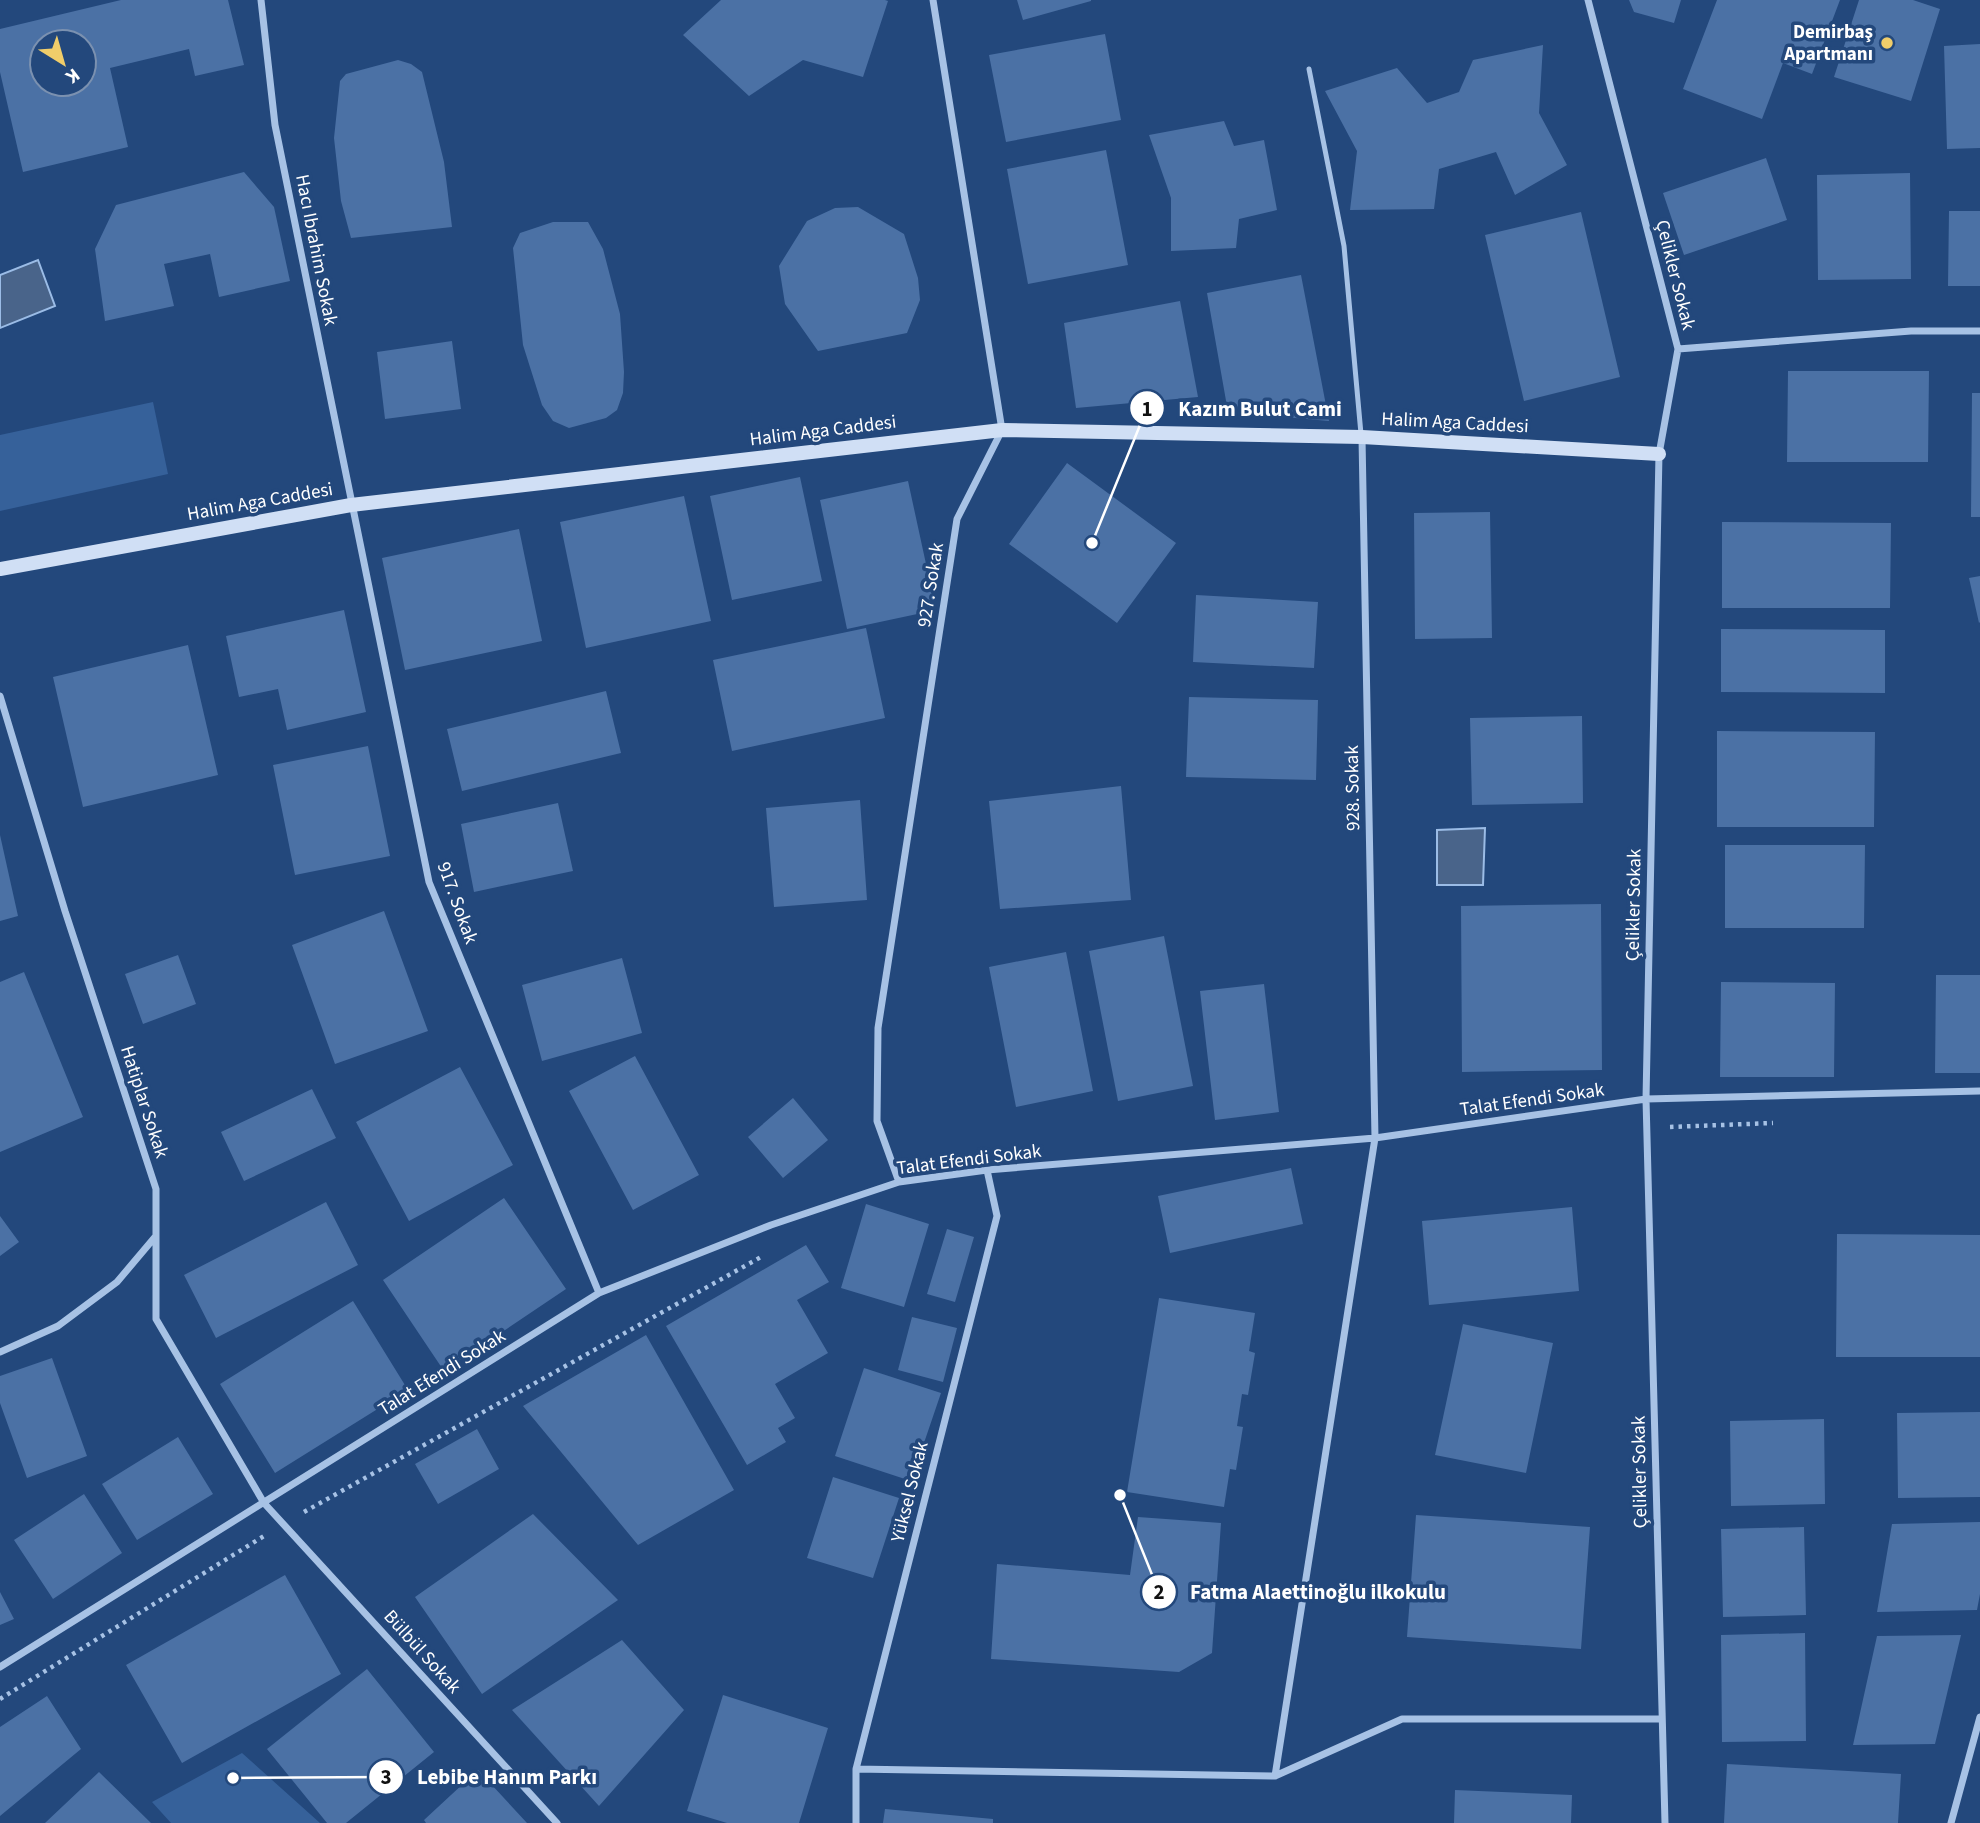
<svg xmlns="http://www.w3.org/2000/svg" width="1980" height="1823" font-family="'Source Sans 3',sans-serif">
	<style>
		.green { fill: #36619a }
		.water { fill: #49648a; stroke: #9bbce6; stroke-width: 2 }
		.building { fill: #4b71a5; fill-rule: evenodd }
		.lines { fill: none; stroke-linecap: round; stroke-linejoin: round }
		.path { stroke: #a7c2e5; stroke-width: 4.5; stroke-dasharray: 3.5 5; stroke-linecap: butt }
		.lane { stroke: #a7c2e5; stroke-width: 5 }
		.street { stroke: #a7c2e5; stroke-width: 7 }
		.secondary { stroke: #d0dff5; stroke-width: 14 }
		.poi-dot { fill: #f0cd6a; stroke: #23487c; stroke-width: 2.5 }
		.labels { text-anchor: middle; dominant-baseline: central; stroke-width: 7; stroke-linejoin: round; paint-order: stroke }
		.poi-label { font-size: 19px; font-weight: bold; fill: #fff; stroke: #23487c; text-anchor: end }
		.street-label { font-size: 19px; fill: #fff; stroke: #23487c }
		.leader { fill: none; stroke: #fff; stroke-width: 2.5 }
		.callout-dot { fill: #fff; stroke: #23487c; stroke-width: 2.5 }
		.mark-label { font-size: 21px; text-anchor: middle; font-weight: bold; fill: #111 }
		.callout-label { font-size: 21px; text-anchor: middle; font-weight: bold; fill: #fff; stroke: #23487c; stroke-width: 7; stroke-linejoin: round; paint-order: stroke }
	</style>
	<rect width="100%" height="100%" fill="#23487c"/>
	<!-- green -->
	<path class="green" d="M153,402l15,72 -168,37v-76z
		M242,1753l78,70h-149l-19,-21z"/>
	<!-- water -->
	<path class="water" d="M38,260l17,46 -55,22v-53z
		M1485,828l-2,57h-46v-55z"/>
	<!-- building -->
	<path class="building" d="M121,0h107l16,65 -49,11 -6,-27 -79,19 18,79 -105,25 -23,-100v-43zM42,42h42v42h-42z
		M721,0h164l3,1 -25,76 -60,-17 -54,36 -66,-61z
		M1017,0h74v1l-68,19z
		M1629,0h52l-7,23 -40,-11z
		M1717,0h123l-28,74 -29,-11 -21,56 -79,-30z
		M1859,0h54l27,9 -29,92 -77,-24z
		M1105,34l16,86 -115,22 -17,-87z
		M1980,44v104l-33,1 -3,-103z
		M1543,45l-4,68 28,52 -52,30 -19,-43 -57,17 -5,40 -84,1 7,-59 -32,-60 72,-23 30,35 32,-11 14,-32z
		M398,60l13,4 11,8 22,90 8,65 -101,11 -10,-37 -7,-63 6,-57 6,-7z
		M1224,121l10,25 30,-6 13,70 -38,9 -3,29 -65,3v-53l-22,-63z
		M1106,150l22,115 -100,19 -21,-115z
		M1766,158l21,62 -103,35 -21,-62z
		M244,172l30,35 16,74 -71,16 -9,-43 -46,10 10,42 -69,15 -10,-72 21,-44z
		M1910,173l1,106 -93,1 -1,-105z
		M858,207l46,27 14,44 2,22 -13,33 -89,18 -33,-47 -6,-38 28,-45 28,-13z
		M1949,211h31v75h-32z
		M1581,212l39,165 -96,24 -39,-166z
		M553,222h35l15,27 17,65 4,58 -1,21 -6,17 -11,8 -37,10 -16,-7 -11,-16 -19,-60 -10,-97 7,-15z
		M1301,275l28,146 -101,-9 -21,-119z
		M1180,301l18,96 -122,11 -12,-85z
		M452,341l9,68 -76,10 -8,-67z
		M1788,371h141l-1,91h-141z
		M1972,393h8v124h-9z
		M1067,463l109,80 -59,80 -108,-79z
		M800,477l22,104 -90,19 -22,-104z
		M908,481l28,129 -89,19 -27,-129z
		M684,496l27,125 -125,27 -26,-126z
		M1490,512l2,126 -77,1 -1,-126z
		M1722,522l169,1 -1,85h-168z
		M519,529l23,112 -137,29 -23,-112z
		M1980,576v46l-1,1 -10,-45z
		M1196,595l122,7 -4,66 -121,-6z
		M344,610l22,102 -79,18 -9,-41 -39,8 -13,-61z
		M866,628l19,90 -153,33 -19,-91z
		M1721,629l164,1v63l-164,-1z
		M188,645l30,130 -135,32 -30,-130z
		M606,691l15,62 -159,38 -15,-62z
		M1189,697l129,3 -2,80 -130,-3z
		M1582,716l1,87 -111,2 -2,-87z
		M1717,731l158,1 -1,95h-157z
		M368,746l22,110 -95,19 -22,-110z
		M1121,786l10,114 -131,9 -11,-108z
		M860,800l7,100 -93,7 -8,-99z
		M558,803l15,68 -99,21 -13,-68z
		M0,835l18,81 -18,5z
		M1725,845h140l-1,83h-139z
		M1601,904l1,166 -140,2 -1,-166z
		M384,911l44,120 -93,33 -43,-119z
		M1164,936l29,150 -75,15 -29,-150z
		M1066,952l27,139 -77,16 -27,-140z
		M178,955l18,49 -53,20 -18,-50z
		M622,958l20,75 -100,28 -20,-76z
		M24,972l59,145 -83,35v-170z
		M1936,975h44v98h-45z
		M1721,982l114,1 -1,94h-114z
		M1264,984l15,128 -64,8 -15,-129z
		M635,1056l64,119 -66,35 -64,-119z
		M460,1067l53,98 -104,56 -53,-99z
		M312,1089l24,49 -92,43 -23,-49z
		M793,1098l35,42 -45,38 -35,-41z
		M1291,1168l12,56 -133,29 -12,-57z
		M504,1198l62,91 -122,82 -61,-91z
		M326,1202l32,63 -142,73 -32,-63z
		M866,1204l63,20 -25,83 -63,-19z
		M1572,1207l7,84 -150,14 -7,-84z
		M0,1216l19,26 -19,14z
		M947,1229l27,8 -19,65 -28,-8z
		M1837,1234l143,1v122h-144z
		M806,1245l23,37 -32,18 31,53 -53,31 20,34 -17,10 8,14 -39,23 -81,-139z
		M1159,1298l96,15 -6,38 6,2 -7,42 -6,-1 -5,32 6,1 -7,43 -6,-1 -6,38 -97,-15z
		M353,1301l55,89 -133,83 -55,-89z
		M912,1317l45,11 -14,54 -45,-12z
		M1463,1324l90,19 -27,130 -91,-18z
		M646,1335l88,155 -96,55 -115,-139z
		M52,1358l35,98 -60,22 -27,-75v-27z
		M864,1368l77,25 -30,88 -76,-25z
		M1980,1412v85l-82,1 -1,-85z
		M1824,1419l1,85 -94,2 -1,-85z
		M477,1429l22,40 -61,35 -23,-40z
		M178,1437l35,57 -76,46 -35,-56z
		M833,1477l66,21 -26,80 -66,-20z
		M84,1494l38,59 -69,46 -39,-59z
		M533,1514l85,86 -136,94 -67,-97z
		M1416,1515l174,12 -9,122 -174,-12z
		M1138,1517l83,6 -9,130 -33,19 -188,-13 6,-95 133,11z
		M1980,1522v72l-3,16 -100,2 15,-88z
		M1804,1527l2,88 -83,2 -2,-88z
		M285,1575l56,99 -159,89 -56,-98z
		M0,1592l14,27 -14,6z
		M1805,1633l1,108 -84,1 -1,-107z
		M1961,1635l-26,109 -82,1 24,-109z
		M622,1640l62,70 -85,96 -87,-96z
		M367,1669l67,83 -88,71h-19l-60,-74z
		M723,1695l105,33 -29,95h-72l-40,-12z
		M47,1696l34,53 -81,67v-89z
		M1727,1764l174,10 -3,49h-174z
		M478,1770l49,53h-101l-2,-3z
		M99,1772l52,51h-106z
		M1455,1790l117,5 -1,28h-117z
		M885,1809l108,10v4h-110z"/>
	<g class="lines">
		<!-- path -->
		<path class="path" d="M1670,1127l103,-4
			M304,1512l457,-255
			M0,1699l264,-163"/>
		<!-- lane -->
		<path class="lane" d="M1309,69l35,177 17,188"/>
		<!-- street -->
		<path class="street" d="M261,0l14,125 154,757 170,411
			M1588,0l90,349 -19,105 -13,645 19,724
			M1678,349l233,-18h69
			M0,696l65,215 91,278v130l108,184 293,320
			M899,1182l-22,-61 1,-93 79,-509 45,-89 -69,-430
			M0,1352l58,-26 59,-44 38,-45
			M0,1667l599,-374 172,-68 128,-43 88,-12 388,-32 271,-39 334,-8
			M856,1769l419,7 127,-57h260
			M1275,1776l100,-638 -13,-700
			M856,1823v-54l141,-553 -10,-46
			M1951,1823l29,-106"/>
		<!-- secondary -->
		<path class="secondary" d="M0,569l351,-64 651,-75 360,7 297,17"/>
	</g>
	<!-- markers -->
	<circle class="poi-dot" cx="1887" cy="43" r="7"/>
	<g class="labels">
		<!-- poi labels -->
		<g class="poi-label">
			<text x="1873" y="32">Demirbaş<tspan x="1873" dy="22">Apartmanı</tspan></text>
		</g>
		<!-- street labels -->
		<g class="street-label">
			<text transform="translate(316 250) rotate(79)">Hacı Ibrahim Sokak</text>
			<text transform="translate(1675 275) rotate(76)">Çelikler Sokak</text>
			<text transform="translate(1455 423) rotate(3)">Halim Aga Caddesi</text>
			<text transform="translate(823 431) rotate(-7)">Halim Aga Caddesi</text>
			<text transform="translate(260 502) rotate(-10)">Halim Aga Caddesi</text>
			<text transform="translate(931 585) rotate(-81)">927. Sokak</text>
			<text transform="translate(1353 788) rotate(-91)">928. Sokak</text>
			<text transform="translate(457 903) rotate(70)">917. Sokak</text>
			<text transform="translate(1634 905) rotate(-89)">Çelikler Sokak</text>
			<text transform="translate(1532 1100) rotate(-8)">Talat Efendi Sokak</text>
			<text transform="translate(144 1102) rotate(72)">Hatiplar Sokak</text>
			<text transform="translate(969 1160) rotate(-7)">Talat Efendi Sokak</text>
			<text transform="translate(442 1373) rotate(-32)">Talat Efendi Sokak</text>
			<text transform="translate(1640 1472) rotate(-91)">Çelikler Sokak</text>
			<text transform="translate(910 1492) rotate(-76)">Yüksel Sokak</text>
			<text transform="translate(422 1652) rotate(48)">Bülbül Sokak</text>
		</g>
	</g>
	<!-- callouts -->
	<path class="leader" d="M1092 543L1147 408M1120 1495L1159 1592M233 1778L386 1777"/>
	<g class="callout-dot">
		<circle cx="1092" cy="543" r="7"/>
		<circle cx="1120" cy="1495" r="7"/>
		<circle cx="233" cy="1778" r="7"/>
		<circle cx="1147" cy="408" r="18"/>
		<circle cx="1159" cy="1592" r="18"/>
		<circle cx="386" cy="1777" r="18"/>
	</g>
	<g class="mark-label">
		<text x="1147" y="416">1</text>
		<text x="1159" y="1599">2</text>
		<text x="386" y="1784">3</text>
	</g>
	<g class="callout-label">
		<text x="1260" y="416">Kazım Bulut Cami</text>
		<text x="1318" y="1599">Fatma Alaettinoğlu ilkokulu</text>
		<text x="507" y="1784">Lebibe Hanım Parkı</text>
	</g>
	<!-- north arrow -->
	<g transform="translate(63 63) rotate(143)"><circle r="33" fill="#23487c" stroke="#7b91b0" stroke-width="2"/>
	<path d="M0-5L12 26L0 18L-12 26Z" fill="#f0cd6a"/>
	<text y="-10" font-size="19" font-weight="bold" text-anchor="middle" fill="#ffffff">K</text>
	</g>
</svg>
